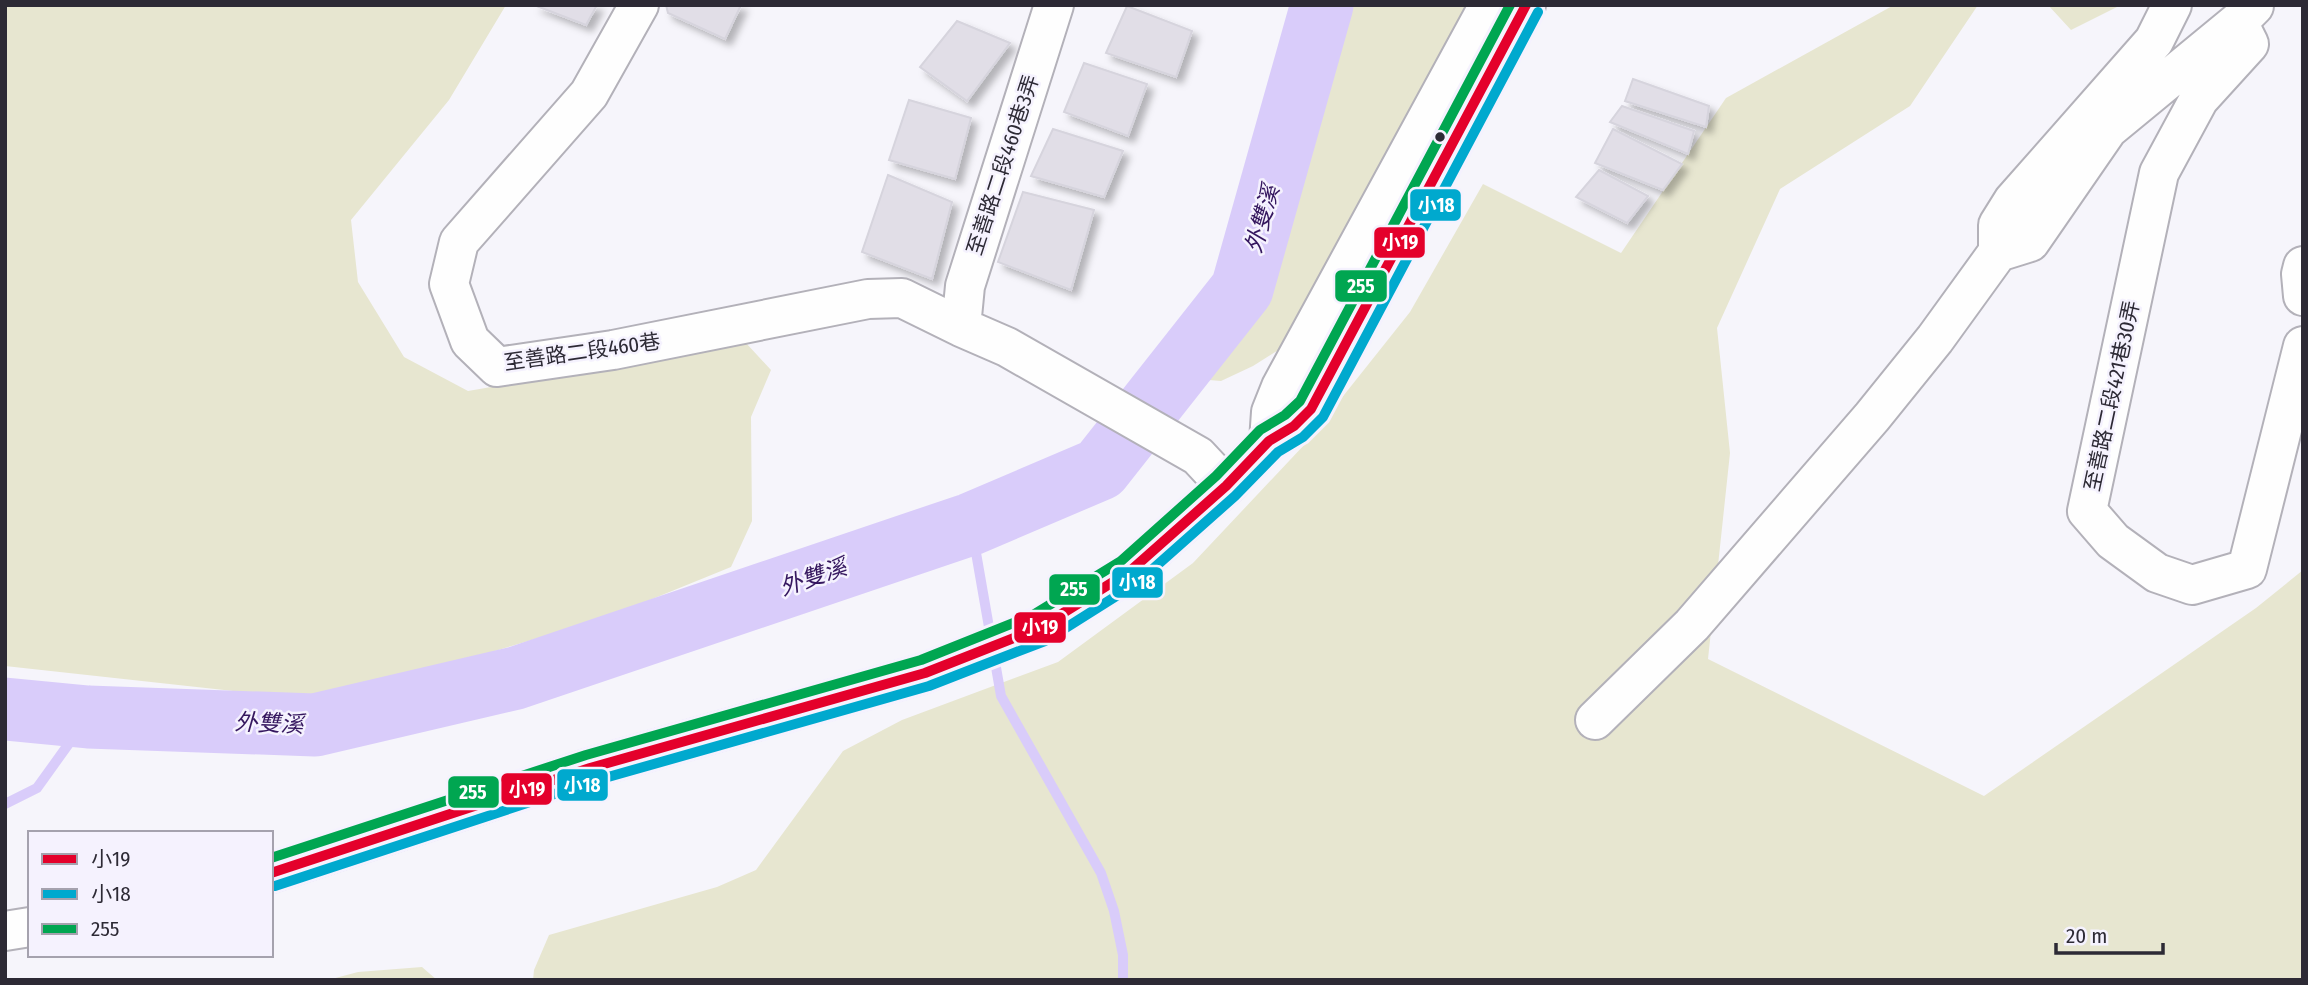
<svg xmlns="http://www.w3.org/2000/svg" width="2308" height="985" font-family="'Fira Sans Condensed','Noto Sans TC',sans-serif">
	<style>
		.green { fill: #e7e6d0 }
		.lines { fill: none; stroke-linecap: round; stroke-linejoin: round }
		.stream { stroke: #d9ccfa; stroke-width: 10 }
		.river { stroke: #d9ccfa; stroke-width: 63 }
		.building { fill: #e1dee7; stroke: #d6d4dd; stroke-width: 2; filter: url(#shadow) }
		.minor-casing { stroke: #b3b1b9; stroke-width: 42 }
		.minor { stroke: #fefefe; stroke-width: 38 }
		.bus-1-casing { stroke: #f5f2fe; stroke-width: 16 }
		.bus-2-casing { stroke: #f5f2fe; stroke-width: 16 }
		.bus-3-casing { stroke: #f5f2fe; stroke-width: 16 }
		.bus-1 { stroke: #e4002b; stroke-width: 10 }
		.bus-2 { stroke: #00a9ce; stroke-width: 10 }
		.bus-3 { stroke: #00a651; stroke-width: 10 }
		.bus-dot { fill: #2d2a35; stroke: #f5f2fe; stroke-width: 2.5 }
		.labels { text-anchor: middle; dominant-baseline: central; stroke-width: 5; stroke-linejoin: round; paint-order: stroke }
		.street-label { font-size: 21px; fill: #2d2a35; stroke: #f5f2fe }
		.water-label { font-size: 23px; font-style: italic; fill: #35175f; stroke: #f5f2fe }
		.line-badge { stroke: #f5f2fe; stroke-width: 2.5 }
		.badge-label { font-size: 19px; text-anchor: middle; font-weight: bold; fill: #fff }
	</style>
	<defs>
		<filter id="shadow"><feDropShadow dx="6" dy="6" stdDeviation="3.5" flood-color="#0004"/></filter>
	</defs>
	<rect width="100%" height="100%" fill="#f6f5fb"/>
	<!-- green -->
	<path class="green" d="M5,5h501l-57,95 -98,120 7,62 46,75 64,34 278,-48 25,27 -20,47 1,104 -21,46 -128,52 -278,82 -320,-35z
		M1349,5h121l-167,316 -23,28 -27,17 -32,15 -12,-1 -7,-8 5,-14 27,-24 21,-26z
		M1894,5h84l-68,101 -130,83 -63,139 13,125 -22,206 276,137 272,-188 47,-38v410h-1770l1,-10 15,-35 168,-48 39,-17 87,-119 59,-31 156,-58 135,-99 112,-119 105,-132 73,-128 138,69 105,-155z
		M2048,5h73l-50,25z
		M422,967l15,13h-109l30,-8z"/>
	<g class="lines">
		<!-- stream -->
		<path class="stream" d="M971,524l30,172 100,177 13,38 9,44v25
			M5,804l32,-16 51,-71"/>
		<!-- river -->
		<path class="river" d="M5,709l83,8 227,8 201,-47 455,-154 129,-55 142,-180 80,-284"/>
	</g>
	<!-- building -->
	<path class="building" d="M534,5h63l-11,20z
		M666,5h75l-16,34 -57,-26z
		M1127,6l65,25 -16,46 -70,-24z
		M957,21l53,22 -43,58 -47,-34z
		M1084,63l63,21 -19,52 -64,-24z
		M1633,79l76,27 -3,21 -81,-26z
		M909,100l62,18 -16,61 -66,-19z
		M1622,106l72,25 -6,23 -78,-32z
		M1053,129l70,22 -19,46 -73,-21z
		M1613,129l69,35 -19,26 -68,-27z
		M1599,170l49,26 -21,27 -51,-26z
		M888,175l64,27 -20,77 -70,-27z
		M1023,192l71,18 -23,80 -73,-28z"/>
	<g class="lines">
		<!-- minor casing -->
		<g class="minor-casing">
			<path id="minor" d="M639,5l-50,89 -130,148 -10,42 21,57 27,26 116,-17 255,-51 34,-1 59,29 46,20 191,109 28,30
				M2238,22l11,22 -50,55 -40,74 -72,338 26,30 44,32 35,12 55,-16 56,-223
				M1998,252l32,-10 78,-113 130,-107 16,-16
				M2303,266l-2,8 2,22
				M961,327l4,-41 89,-281
				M1269,441l2,-29 10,-25 208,-382
				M1595,720l97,-95 180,-208 63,-78 63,-87v-27l15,-24 141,-160 18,-36
				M271,873l319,-105 335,-95 114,-45 90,-56 97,-86 43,-45 25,-15 17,-17 215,-404
				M5,931l25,-4"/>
		</g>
		<!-- minor -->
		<use href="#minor" class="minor"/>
		<!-- bus-1 casing -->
		<g class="bus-1-casing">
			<path id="bus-1" d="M271,873l319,-105 335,-95 114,-45 90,-56 97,-86 43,-45 25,-15 17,-17 215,-404"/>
		</g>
		<!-- bus-2 casing -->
		<g class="bus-2-casing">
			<path id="bus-2" d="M275,886l319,-105 335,-95 116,-45 92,-58 98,-87 43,-44 25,-15 20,-20 215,-405"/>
		</g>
		<!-- bus-3 casing -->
		<g class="bus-3-casing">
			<path id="bus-3" d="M271,858l315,-103 335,-95 112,-45 88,-54 95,-85 44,-46 25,-15 15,-14 210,-396"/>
		</g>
		<!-- bus-1 -->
		<use href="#bus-1" class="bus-1"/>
		<!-- bus-2 -->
		<use href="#bus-2" class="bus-2"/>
		<!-- bus-3 -->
		<use href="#bus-3" class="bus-3"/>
	</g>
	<!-- markers -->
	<circle class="bus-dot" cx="1440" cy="137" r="6"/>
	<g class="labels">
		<!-- street labels -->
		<g class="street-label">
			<text transform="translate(1003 165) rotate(-72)">至善路二段460巷3弄</text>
			<text transform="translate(582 352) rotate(-8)">至善路二段460巷</text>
			<text transform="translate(2112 396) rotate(-78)">至善路二段421巷30弄</text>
		</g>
		<!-- water labels -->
		<g class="water-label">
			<text transform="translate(1262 219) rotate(-74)">外雙溪</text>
			<text transform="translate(813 577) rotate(-19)">外雙溪</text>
			<text transform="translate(269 723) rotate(2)">外雙溪</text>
		</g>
	</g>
	<g class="line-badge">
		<rect x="1409" y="188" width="53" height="34" rx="7" fill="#00a9ce"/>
		<rect x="1373" y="226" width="53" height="33" rx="7" fill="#e4002b"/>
		<rect x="1334" y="269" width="54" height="34" rx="7" fill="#00a651"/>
		<rect x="1111" y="566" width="53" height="33" rx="7" fill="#00a9ce"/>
		<rect x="1048" y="573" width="53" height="33" rx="7" fill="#00a651"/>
		<rect x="1013" y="611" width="54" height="33" rx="7" fill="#e4002b"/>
		<rect x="556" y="768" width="53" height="34" rx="7" fill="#00a9ce"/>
		<rect x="500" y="772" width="53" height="34" rx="7" fill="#e4002b"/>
		<rect x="447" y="775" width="53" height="34" rx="7" fill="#00a651"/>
	</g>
	<g class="badge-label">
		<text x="1436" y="212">小18</text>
		<text x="1400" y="249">小19</text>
		<text x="1361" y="293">255</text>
		<text x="1137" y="589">小18</text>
		<text x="1074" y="596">255</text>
		<text x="1040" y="634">小19</text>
		<text x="582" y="792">小18</text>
		<text x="527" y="796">小19</text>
		<text x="473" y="799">255</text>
	</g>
	<!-- border -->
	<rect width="2308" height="985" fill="none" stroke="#2d2a35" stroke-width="14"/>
	<!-- legend -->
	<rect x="28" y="831" width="245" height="126" fill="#f5f2fe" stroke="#a5a2ae" stroke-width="2"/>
	<rect x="42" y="854" width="35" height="10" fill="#e4002b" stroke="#a5a2ae" stroke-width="2"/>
	<text x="91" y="866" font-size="21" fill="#2d2a35">小19</text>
	<rect x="42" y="889" width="35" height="10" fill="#00a9ce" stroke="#a5a2ae" stroke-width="2"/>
	<text x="91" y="901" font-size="21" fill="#2d2a35">小18</text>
	<rect x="42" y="924" width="35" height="10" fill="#00a651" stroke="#a5a2ae" stroke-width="2"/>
	<text x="91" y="936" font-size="21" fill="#2d2a35">255</text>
	<!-- scale -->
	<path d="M2056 943v10h107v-10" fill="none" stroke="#2d2a35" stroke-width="3.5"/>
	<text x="2066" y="943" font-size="21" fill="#2d2a35" stroke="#f5f2fe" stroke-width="5" paint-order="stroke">20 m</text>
</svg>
